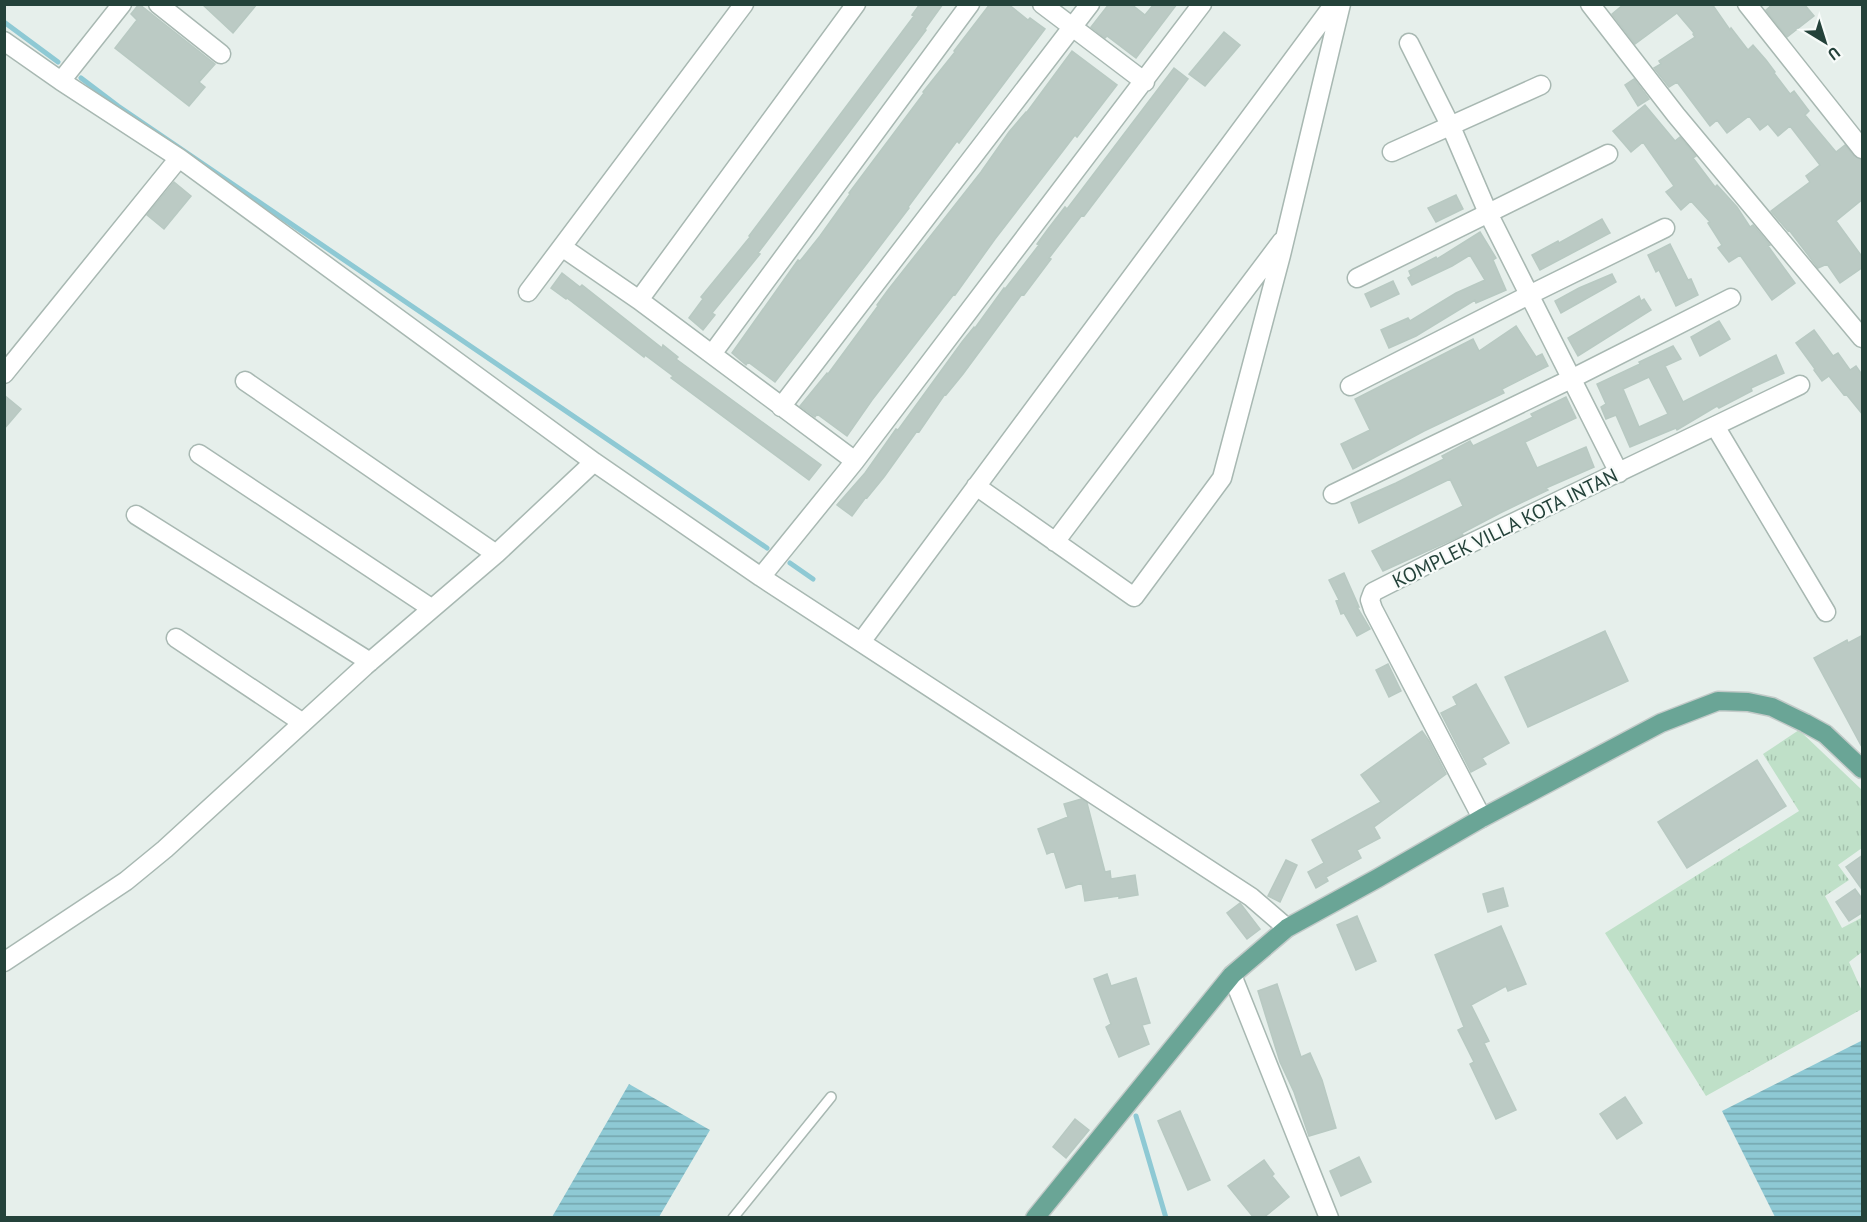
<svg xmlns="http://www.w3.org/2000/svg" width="1867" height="1222" font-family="'PT Sans',sans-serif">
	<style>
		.grass { fill: url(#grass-tufts) }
		.water { fill: url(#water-rules) }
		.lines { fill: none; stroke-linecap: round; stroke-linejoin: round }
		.stream { stroke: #8ec9d4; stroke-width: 5 }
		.building { fill: #bbcac4; stroke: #b8c9c2; stroke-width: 1.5; fill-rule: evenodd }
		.service-casing { stroke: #a8b8b2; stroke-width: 12 }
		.minor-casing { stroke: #a8b8b2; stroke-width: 21 }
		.primary-casing { stroke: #c2cac8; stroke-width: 21 }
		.service { stroke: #fff; stroke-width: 9 }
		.minor { stroke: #fff; stroke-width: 18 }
		.primary { stroke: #6aa596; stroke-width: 18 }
		.labels { text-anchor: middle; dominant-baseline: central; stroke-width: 4.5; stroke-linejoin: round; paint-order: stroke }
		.street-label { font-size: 20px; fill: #24423a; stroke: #f7fbf9 }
	</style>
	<defs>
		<pattern id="grass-tufts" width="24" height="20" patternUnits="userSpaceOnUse" patternTransform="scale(1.5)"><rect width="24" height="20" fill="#bfe0c8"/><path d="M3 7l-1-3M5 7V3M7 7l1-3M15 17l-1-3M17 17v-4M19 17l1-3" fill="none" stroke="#a4c1ad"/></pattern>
		<pattern id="water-rules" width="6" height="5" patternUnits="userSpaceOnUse" patternTransform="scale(1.5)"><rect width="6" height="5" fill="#8ec9d4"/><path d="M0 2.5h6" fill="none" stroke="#74a5ad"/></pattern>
	</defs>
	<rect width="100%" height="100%" fill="#e6efeb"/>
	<!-- grass -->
	<path class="grass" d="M1799,730l63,60v58l-24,17 11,15 -24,16 17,32 19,-10 1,3v31l-13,10 13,29v18l-156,87 -101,-163 194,-122 -36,-57z"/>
	<!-- water -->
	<path class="water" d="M1861,1041l1,2v174h-87l-53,-106z
		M629,1084l81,46 -51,87h-107z"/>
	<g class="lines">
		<!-- stream -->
		<path class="stream" d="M4,22l54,40
			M81,78l37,28 649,442
			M790,563l23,16
			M1136,1116l30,102"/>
	</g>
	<!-- building -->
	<path class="building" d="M139,4l76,60 -16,18 6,5 -16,19 -74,-58 22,-28 -6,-6z
		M202,4h55l-24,29z
		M920,4h23l-18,25 1,1 -168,223 2,1 -48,59 3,2 -12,15 -14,-12 14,-19 -2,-2 49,-60 -1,-1 165,-220 -2,-1z
		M990,4h18l20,16 2,-2 15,11 -86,114 -2,-2 -49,66 1,1 -41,54 -93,120 -27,-20 -2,3 -14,-12 66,-93 2,1 20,-25 30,-42 -1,-1 75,-100 -1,-1 32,-40 -1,-1z
		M1109,4h22l14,11 9,-11h23l-41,54 -29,-22 -2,2 -14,-11z
		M1624,4h88l18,26 1,-2 17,22 5,-5 13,15 9,12 -1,1 16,21 4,-3 15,20 -4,4 31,37 9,-7 9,11 9,4v39l-27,22 27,37v9l-23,16 -13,-19 -9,4 -29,-38 -1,1 -17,-20 39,-29 -4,-6 14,-11 -30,-39 -12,10 -10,-12 -8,6 -11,-14 -22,17 -10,-13 -7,6 -33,-44 -8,5 -15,-19 7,-4 -2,-3 36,-24 -2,-3 1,-1 -17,-20 -42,31 -23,-30z
		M1773,4h31l10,12 -27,21 -21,-27z
		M1224,32l16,13 -35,41 -16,-12z
		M1072,51l45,34 -40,52 -2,-2 -16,21 -64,83 -40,56 -1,-1 -82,106 -25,36 -30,-22 -2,3 -15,-11 27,-33 1,1 50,-68 -1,-1 11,-15 93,-118 28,-40 17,-20h1z
		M1174,68l14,11 -104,137 -2,-1 -33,43 2,1 -27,36 -2,-1 -59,80 -17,21 -1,-1 -26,38 -2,-1 -33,46 -17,21 -1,-1 -14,19 -15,-11 28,-32 31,-44 2,1 64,-88 12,-15 1,1 29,-40 1,1 34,-44 -2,-1 11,-15 17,-22 2,2z
		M1634,79l15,20 -11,7 -13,-21z
		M1645,105l30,36 5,-4 16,19 -3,2 22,29 2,-2 20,22 13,20 3,-2 17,20 -2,1 27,37 -23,17 -32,-45 -11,7 -11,-14 4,-3 -14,-22 2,-1 -19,-21 -10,9 -15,-18 8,-6 -31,-44 -12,10 -18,-21z
		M174,182l17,14 -27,33 -17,-14z
		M1456,195l7,14 -27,13 -8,-14z
		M1602,219l8,14 -70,37 -8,-15 26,-14 1,2z
		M1480,232l16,26 -3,2 13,30 -30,13 -1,-3 -59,36 -27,12 -8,-18 27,-12 2,3 46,-28 29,-13 -15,-25 -18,11 -40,19 -4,-7 3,-2 -2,-5 27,-14 1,2z
		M1670,244l18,36 3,-1 7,16 -22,11 -17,-36 -3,2 -8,-17z
		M562,273l18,14 2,-2 80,63 1,-3 15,12 -2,2 145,106 -12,15 -138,-102 2,-2 -28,-21 -1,2 -77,-59 -1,1 -15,-11z
		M1612,274l4,8 -55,31 -6,-12 24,-13z
		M1393,281l6,13 -28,13 -6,-13z
		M1639,296l2,5 3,-2 7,11 -73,46 -10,-18z
		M1719,321l11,18 -30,17 -9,-19z
		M1516,326l20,31 6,-3 6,12 -46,23 2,4 -80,38 -71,38 -12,-25 29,-14 -15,-31 118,-60 6,12z
		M1814,330l19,26 5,-3 12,17 6,-4 7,10v39l-17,-21 -2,1 -15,-19 -7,5 -8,-11 1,-1 -19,-26z
		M1673,346l8,13 -16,7 18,36 93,-47 8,18 -33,15 1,3 -33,17 -2,-2 -40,24 -1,-2 -46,19 -14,-32 -10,4 -5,-12 5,-3 -9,-20 43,-20 -1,-2zM1649,377l19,37 -29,13 -16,-38z
		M4,395l17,14 -17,20z
		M1566,397l10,21 -51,24 12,26 49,-21 8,20 -48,21 2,2 -48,23 -38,20 1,2 -80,36 -11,-20 91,-45 -13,-27 -91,44 -8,-20 45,-20 48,-24 -2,-3 28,-15 3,5 60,-29 -2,-3z
		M1344,573l15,34h-2l13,22 -13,7 -13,-23 -3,1 -5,-13 3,-1 -10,-20z
		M1605,631l23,50 -100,46 -23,-50z
		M1863,635v114l-49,-91 33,-18 1,3z
		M1388,664l13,27 -12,6 -13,-27z
		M1476,684l33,59 -27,15 4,6 -15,8 -30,-59 16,-8 -4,-8z
		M1422,731l7,10 17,33 -72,53 6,11 -23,12 4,8 -35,19 2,4 -12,7 -8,-16 16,-9 -12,-23 69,-38 -20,-27z
		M1757,760l29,46 -99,62 -29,-46z
		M1081,799l6,4 18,69 5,-1 1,8 24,-4 3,20 -19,3v-2l-34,5 -3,-18 -16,5 -12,-37 -7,3 -9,-25 30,-12 -4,-13z
		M1863,855v36l-17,-24z
		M1286,860l11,5 -17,37 -12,-6z
		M1503,888l5,18 -20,6 -5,-18z
		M1855,889l8,11v12l-14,9 -13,-19z
		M1240,903l20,26 -13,10 -20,-26z
		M1357,916l19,45 -20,9 -19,-45z
		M1501,926l25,58 -18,7 -2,-5 -35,19 18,36 -5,2 32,67 -20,9 -26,-55 4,-2 -16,-32 6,-3 -29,-72z
		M1107,974l4,12 25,-8 14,45 -8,2 7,19 -30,13 -13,-30 5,-3 -17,-45z
		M1277,984l24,73 9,-4 12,27 14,48 -27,8 -15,-44 -14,-30 -22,-71z
		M1625,1097l17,26 -25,16 -17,-25z
		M1180,1111l30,69 -22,10 -30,-69z
		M1075,1119l14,11 -23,28 -13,-11z
		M1359,1157l12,25 -30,14 -11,-25z
		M1264,1160l10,14 -2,2 17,21 -26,21h-9l-26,-32z"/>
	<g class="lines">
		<!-- service casing -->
		<g class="service-casing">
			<path id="service" d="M733,1218l98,-121"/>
		</g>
		<!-- minor casing -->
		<g class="minor-casing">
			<path id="minor" d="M158,4l63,50
				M1042,4l103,78
				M1590,4l86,111 186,223
				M1747,4l115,145
				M4,41l57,40 118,77 415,304 167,115 490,320 36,31
				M1409,43l43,86 36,84 131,260
				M61,81l61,-77
				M1392,152l149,-67
				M562,247l77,53 216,161
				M1357,278l251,-124
				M528,292l216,-288
				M639,300l217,-296
				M712,354l258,-350
				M4,374l175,-216
				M245,381l251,173
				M1350,386l179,-91 136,-67
				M781,407l309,-403
				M1715,426l111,186
				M199,454l232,154
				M976,486l158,111 88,-119 59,-223 60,-251
				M1333,494l240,-116 158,-80
				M136,515l234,147
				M1055,542l227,-301
				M761,577l94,-116 347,-457
				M176,638l127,85
				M861,642l473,-638
				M1482,818l-109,-209 -3,-9 3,-8 69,-35 358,-172
				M4,962l122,-81 39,-32 200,-183 131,-112 98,-92
				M1232,975l97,243"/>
		</g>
		<!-- primary casing -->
		<g class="primary-casing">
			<path id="primary" d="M1035,1218l197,-243 55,-47 91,-50 104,-60 179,-95 57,-22 30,1 24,5 33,16 20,11 37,35"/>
		</g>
		<!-- service -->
		<use href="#service" class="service"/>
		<!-- minor -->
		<use href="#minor" class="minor"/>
		<!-- primary -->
		<use href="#primary" class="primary"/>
	</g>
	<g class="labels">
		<!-- street labels -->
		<g class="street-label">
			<text transform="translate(1505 528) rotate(-26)">KOMPLEK VILLA KOTA INTAN</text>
		</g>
	</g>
	<!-- border -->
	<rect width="1867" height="1222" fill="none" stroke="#24423a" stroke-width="12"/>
	<!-- north arrow -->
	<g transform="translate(1825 42) rotate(142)" stroke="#f7fbf9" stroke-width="4.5" paint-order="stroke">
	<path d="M0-4.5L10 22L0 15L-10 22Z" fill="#24423a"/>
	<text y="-9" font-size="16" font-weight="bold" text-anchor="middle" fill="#24423a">U</text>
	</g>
</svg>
